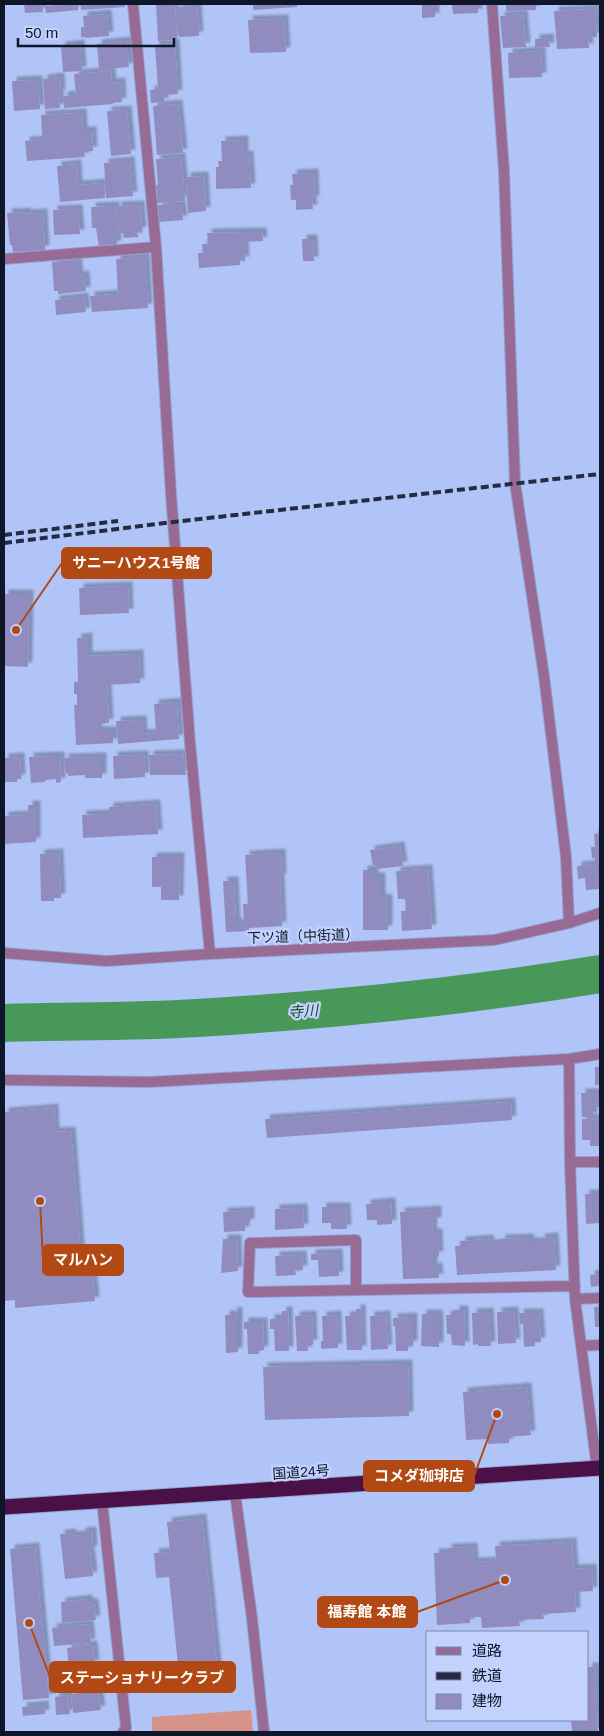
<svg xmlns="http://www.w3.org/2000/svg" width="604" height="1736" font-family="Helvetica,'Noto Sans JP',sans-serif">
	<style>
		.green { fill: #d89388 }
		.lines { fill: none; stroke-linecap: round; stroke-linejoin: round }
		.river { stroke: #48985a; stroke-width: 38 }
		.building { fill: #918cbf; filter: url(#shadow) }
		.street-casing { stroke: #91a1cf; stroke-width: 12 }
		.highway-casing { stroke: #91a1cf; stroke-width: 17 }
		.street { stroke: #986b94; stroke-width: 10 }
		.highway { stroke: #491147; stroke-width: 15 }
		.rail { stroke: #242b42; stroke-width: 4; stroke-dasharray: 8 4; stroke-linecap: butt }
		.labels { text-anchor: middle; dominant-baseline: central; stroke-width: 4.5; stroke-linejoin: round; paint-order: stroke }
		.street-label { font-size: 14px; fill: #101629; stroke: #c2d2fc }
		.water-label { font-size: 15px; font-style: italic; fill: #0f4b21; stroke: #c2d2fc }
		.leader { fill: none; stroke: #b24813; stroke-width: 2 }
		.callout-dot { fill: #b24813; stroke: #c2d2fc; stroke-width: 2 }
		.callout { fill: #b24813; stroke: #b24813; stroke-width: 2 }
		.callout-label { font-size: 15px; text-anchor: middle; font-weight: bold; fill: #fff }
	</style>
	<defs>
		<filter id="shadow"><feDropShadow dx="4.5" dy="-4.5" stdDeviation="1" flood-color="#0004"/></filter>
	</defs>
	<rect width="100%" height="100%" fill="#b1c4f8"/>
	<!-- green -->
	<path class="green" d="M251,1710l2,22h-101v-15z"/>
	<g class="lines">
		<!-- river -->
		<path class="river" d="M4,1023c64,-2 129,-1 193,-5 135,-8 270,-22 403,-44"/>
	</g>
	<!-- building -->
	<path class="building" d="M24,4h18l1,8 -18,1z
		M78,4v6l-32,3 -1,-7z
		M81,4h43l1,3 -44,3z
		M156,4h19l2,36 -19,1z
		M253,4h44v3l-44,3z
		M422,4h13v13l-13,1z
		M452,4h26v9l-25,1z
		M506,4h30v6l-30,1z
		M197,6l2,30 -20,1 -2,-30z
		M595,9l2,28h-9l1,11 -32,1 -3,-38z
		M107,14l2,22 -24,2v-1h-4v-10h3l-1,-11z
		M523,14l3,33 -23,1 -3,-32z
		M284,19l2,33 -36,1 -2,-33z
		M549,38l1,9 -15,1v-9z
		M127,41l2,26 -30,3 -2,-26z
		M175,43l3,51 -14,1v7l-13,1 -1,-13 8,-1 -3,-44z
		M80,44l2,27 -19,1 -2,-26z
		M541,51l1,26 -33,1 -1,-25z
		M111,71l1,12 9,-1 1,20 -9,1v1l-49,4 -1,-12 13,-1 -2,-21z
		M60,77l1,17h-2l1,14 -15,1 -2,-30z
		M38,80l2,29 -26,2 -2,-30z
		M178,104l5,49 -26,2 -4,-49z
		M127,110l4,44 -20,2 -4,-45z
		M82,113l1,18h9l1,20h-9l1,6 -58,4 -2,-20 14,-1v-3l3,-1 -1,-21z
		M244,140v16l5,-1 2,33 -35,1v-22h3l-1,-6h4l-1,-20z
		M181,157l4,44 -28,2 -1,-18h2l-2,-26z
		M130,161l3,35 -27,2 -2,-35z
		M77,164l1,21 26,-2 1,15 -45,4 -3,-36z
		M314,173l1,27h-3l1,9 -17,1v-10h-5l-1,-15h3l-1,-11z
		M204,176l2,35 -18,2 -2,-36z
		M181,204l2,16 -24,2 -1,-17z
		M140,205l2,26 -5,1 1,5 -14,1 -1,-5 -4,1 -2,-28z
		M115,206l2,39 -18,2 -3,-19h-4l-1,-21z
		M78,209l2,25 -26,1 -1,-25z
		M26,212v2l17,-1 2,37 -32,2 -1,-7h-2l-3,-32z
		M262,232l1,9 -19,1 1,19 -5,-1v5l-41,3 -1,-15h5l-1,-9h6l-1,-11z
		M302,239h11l1,22h-11z
		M145,257l3,51 -56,4 -2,-16 28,-2 -2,-35z
		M77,260l2,16 6,-1 1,16 -28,3v-3h-4l-2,-29z
		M84,297l2,15 -30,3 -1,-15z
		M128,586l1,27 -49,2 -1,-27z
		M4,594h25l-1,73 -24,-1z
		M88,637v19l51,-2 1,29 -33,2 2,38 -12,1 1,7h15v12l-37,2 -2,-40h3v-11h-3v-12h4l-1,-44z
		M179,702v5h-2l2,32 -61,5 -2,-23 26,-1 1,14 13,-1 -2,-29z
		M183,754l3,21h-36l-1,-20z
		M144,755l1,22 -31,2 -1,-23z
		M60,756l1,26 -5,1v-4l-11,1v2l-14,1 -2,-26z
		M20,757l1,22h-4v3h-12l-1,-24z
		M102,757v21h-17v-3l-17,1v-3h-3l-1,-15z
		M156,804l2,30 -75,4 -1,-23 27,-1v-7z
		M28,805h8v37l-32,2v-28l24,-1z
		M600,833v56l-14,1 -1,-12 -7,1 -1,-13 18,-2v-6h-3l-1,-11h4l-1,-13z
		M400,846l3,20 -26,3 -1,-4 -3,1 -3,-16z
		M59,853l2,45h-7v3h-13l-1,-47z
		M281,853l1,25h-2l2,48 -33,2v3l-23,1 -3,-51h11l2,42h8l-1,-19h5l-3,-49z
		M152,857h28l-1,43h-18v-13h-9z
		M428,869l4,60 -30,2 -1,-20h5l-1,-12h-7l-2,-28z
		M363,870h11v7h7v21l7,1v31h-25z
		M595,1067h5v18h-5z
		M581,1093h19v14h-7v10h-11z
		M511,1102l1,18 -245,18 -2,-19z
		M54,1108l1,24 16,-1 11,140 10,-1 3,31 -80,7v-8l-11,1v-189z
		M600,1118v28h-10v-6h-8v-21z
		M585,1194h15v29l-14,1z
		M391,1202l1,22 -15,1v-5h-10l-1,-16z
		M322,1207h24l1,22h-16v-6h-9z
		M303,1208l1,20 -29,2v-21z
		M437,1210v12h-5l1,11h5l1,23h-6v12l5,-1 1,11 -36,1 -3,-67z
		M250,1211v12l-5,1v7l-21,1 -1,-20z
		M554,1237l2,33 -99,5 -2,-29h6v-5l28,-2 1,5 11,-1v-4l28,-1 1,4h11l-1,-4z
		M223,1239h14l1,32 -17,2z
		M338,1253l1,23 -20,1 -1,-17h-7v-6z
		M302,1255l1,15h-8l1,5 -20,1 -1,-20z
		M600,1274v12l-9,1 -1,-12z
		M594,1307h6v20h-5z
		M356,1309h5l1,41h-15l-2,-34h11z
		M455,1310h9l1,36 -13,-1 -1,-11h-4l-1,-19h9z
		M233,1311l5,1v40l-12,1 -1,-38h8z
		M282,1311h6l1,40h-14l-1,-22h-4v-10l12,-1z
		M514,1311l2,32 -18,1 -1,-32z
		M489,1312l2,34h-13v-2l-5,1 -1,-32z
		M519,1313h20l2,29h-6v4l-11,1 -1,-23h-3z
		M422,1314h16v4h1v29l-18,-1z
		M312,1315l1,29h-5v7h-11l-2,-35z
		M337,1315l1,33 -17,1v-8h2l-1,-25z
		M386,1315l2,34 -17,1 -1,-34z
		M413,1317v28h-5v6h-12l-1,-25h-2v-8z
		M244,1322h19l1,28 -5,1v3h-11l-1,-25h-3z
		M408,1364l1,52 -144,4 -2,-53z
		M527,1387l4,48 -22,2v6l-21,1v-5l-22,1 -3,-48z
		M202,1518l16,157 -32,3 -1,-14 -7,1 -9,-88 -13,1 -2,-25 16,-1 -3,-30z
		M92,1531l1,19h-3l3,26 -28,3 -5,-45 12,-1v3l9,-1v-3z
		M572,1542l2,27 18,-1 1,23 -18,1 1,20 -33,2 1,5 -25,1 1,6 -38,2 -1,-11h-11v6l-33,2 -3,-72h14l-1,-5 26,-1 1,15 22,-1 -1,-15z
		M35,1547l14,151 -26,2 -13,-151z
		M88,1599v4l4,-1v2h2l2,16 -34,3 -1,-21z
		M89,1624l2,19 -37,3 -2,-18z
		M93,1645l2,19 -26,4 -2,-20z
		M588,1667h7l3,65h-26l-1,-12h17z
		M98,1690l3,20 -28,3 -2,-19z
		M68,1695l2,19 -14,1 -1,-18z
		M44,1705l1,9 -22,2 -1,-9z"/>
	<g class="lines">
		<!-- street casing -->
		<g class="street-casing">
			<path id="street" d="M133,4l23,243 15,247 19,249 20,211
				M492,4l12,167 11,312 29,193 22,181 3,66
				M4,259l152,-12
				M4,953l102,8 104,-7 284,-14 75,-17 31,-10
				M569,1059l1,103
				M4,1080l145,2 420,-23 31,-5
				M356,1290v-50l-106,3 -2,49 327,-6
				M575,1299l25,-1
				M581,1346l19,-1
				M597,1468l-22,-169 -5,-137h30
				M235,1493l17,125 12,114
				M102,1500l24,228 -3,4"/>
		</g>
		<!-- highway casing -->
		<g class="highway-casing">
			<path id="highway" d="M4,1507l596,-39"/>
		</g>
		<!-- street -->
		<use href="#street" class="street"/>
		<!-- highway -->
		<use href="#highway" class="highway"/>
		<!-- rail -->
		<path class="rail" d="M4,535l114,-14
			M4,543l169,-21 427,-48"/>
	</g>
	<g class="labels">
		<!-- street labels -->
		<g class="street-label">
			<text transform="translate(303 936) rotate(-2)">下ツ道（中街道）</text>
			<text transform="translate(301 1472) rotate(-4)">国道24号</text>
		</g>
		<!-- water labels -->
		<g class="water-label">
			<text transform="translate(303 1011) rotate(-4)">寺川</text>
		</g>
	</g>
	<!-- callouts -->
	<path class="leader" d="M16 630L62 563M40 1201L43 1260M497 1414L474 1476M505 1580L417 1612M29 1623L50 1677"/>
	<g class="callout-dot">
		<circle cx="16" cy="630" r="5"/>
		<circle cx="40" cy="1201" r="5"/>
		<circle cx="497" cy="1414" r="5"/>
		<circle cx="505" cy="1580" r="5"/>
		<circle cx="29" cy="1623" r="5"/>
	</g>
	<g class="callout">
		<rect x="62" y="548" width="149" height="30" rx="5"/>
		<rect x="43" y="1245" width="80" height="30" rx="5"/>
		<rect x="364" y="1461" width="110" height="30" rx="5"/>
		<rect x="318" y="1597" width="99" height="30" rx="5"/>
		<rect x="50" y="1662" width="185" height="30" rx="5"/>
	</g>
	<g class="callout-label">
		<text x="136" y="568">サニーハウス1号館</text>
		<text x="83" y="1265">マルハン</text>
		<text x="419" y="1481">コメダ珈琲店</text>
		<text x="367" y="1617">福寿館 本館</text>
		<text x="142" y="1683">ステーショナリークラブ</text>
	</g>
	<!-- border -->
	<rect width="604" height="1736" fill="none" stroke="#101629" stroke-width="10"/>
	<!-- legend -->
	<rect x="426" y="1631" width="162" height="90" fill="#c2d2fc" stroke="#7b87a8"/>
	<rect x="436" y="1647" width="25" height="8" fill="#986b94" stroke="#7b87a8"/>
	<text x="472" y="1656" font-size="15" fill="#101629">道路</text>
	<rect x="436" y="1672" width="25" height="8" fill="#242b42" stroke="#7b87a8"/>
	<text x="472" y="1681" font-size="15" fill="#101629">鉄道</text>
	<rect x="436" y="1694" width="25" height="15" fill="#918cbf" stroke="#7b87a8"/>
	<text x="472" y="1706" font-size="15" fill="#101629">建物</text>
	<!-- scale -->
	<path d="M18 38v8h156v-8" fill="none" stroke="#101629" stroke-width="2.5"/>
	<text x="25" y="38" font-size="15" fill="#101629" stroke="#c2d2fc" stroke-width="4" paint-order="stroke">50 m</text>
</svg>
